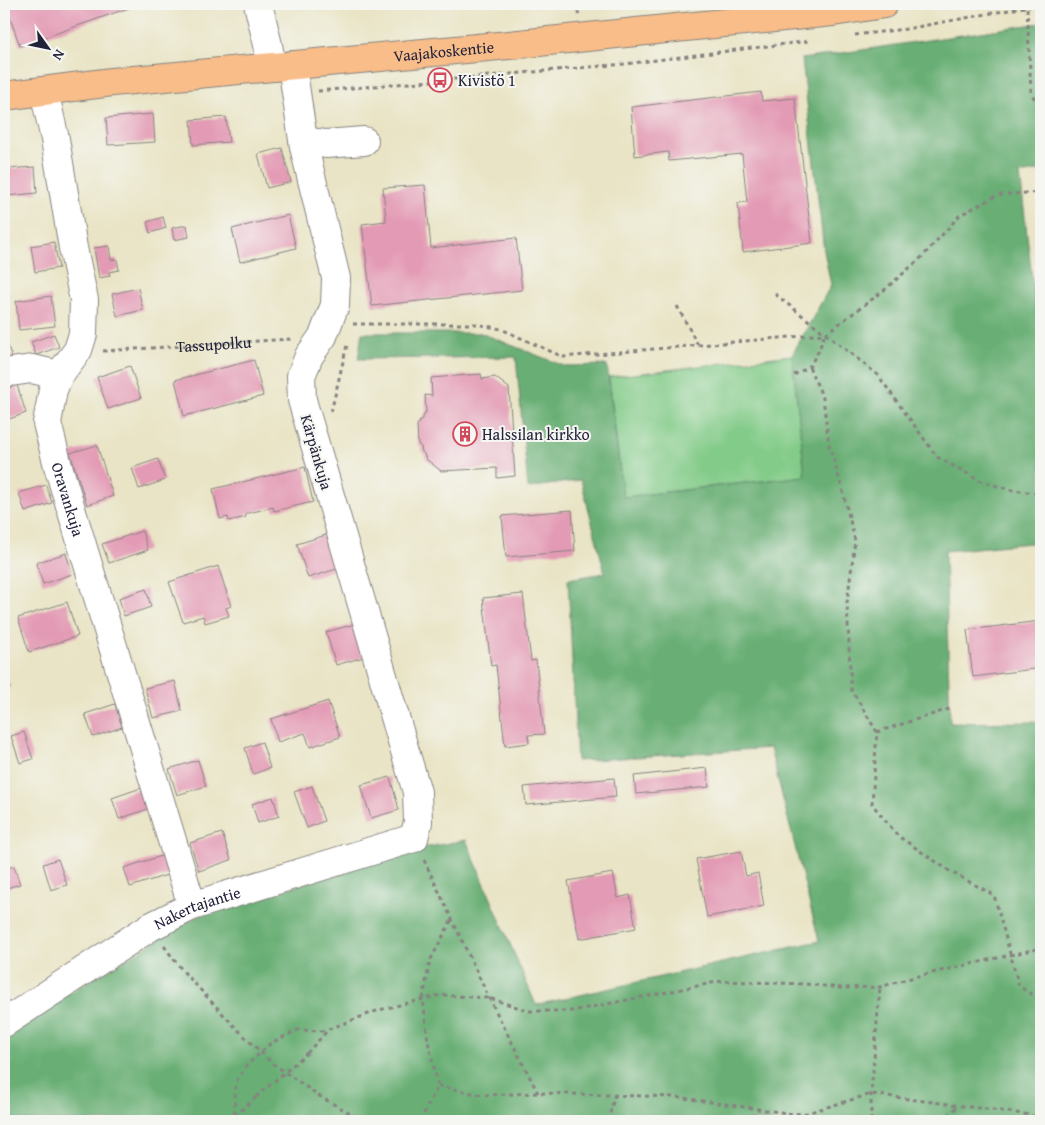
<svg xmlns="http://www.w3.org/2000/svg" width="1045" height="1125" font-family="'Gentium Book Plus',serif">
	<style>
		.green { fill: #82cb88; stroke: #527662 }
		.forest { fill: #69af74; stroke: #466858 }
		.building { fill: #e39ab4 }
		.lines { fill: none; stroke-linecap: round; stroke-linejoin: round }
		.minor-casing { stroke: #868380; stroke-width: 30 }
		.major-casing { stroke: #868380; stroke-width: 30 }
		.path { stroke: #868380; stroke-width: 3; stroke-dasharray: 4 4; stroke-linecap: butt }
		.minor { stroke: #fff; stroke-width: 28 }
		.major { stroke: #f8bd89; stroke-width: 28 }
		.path-bridge { stroke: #868380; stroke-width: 3; stroke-dasharray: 4 4; stroke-linecap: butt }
		.labels { text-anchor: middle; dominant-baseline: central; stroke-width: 4; stroke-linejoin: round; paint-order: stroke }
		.street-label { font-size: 16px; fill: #22223b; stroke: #f6f6f2 }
		.poi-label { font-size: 16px; fill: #22223b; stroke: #f6f6f2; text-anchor: start }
	</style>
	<rect width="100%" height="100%" fill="#f6f6f2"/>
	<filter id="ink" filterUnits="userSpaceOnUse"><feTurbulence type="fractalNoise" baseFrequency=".02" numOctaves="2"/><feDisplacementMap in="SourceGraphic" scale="10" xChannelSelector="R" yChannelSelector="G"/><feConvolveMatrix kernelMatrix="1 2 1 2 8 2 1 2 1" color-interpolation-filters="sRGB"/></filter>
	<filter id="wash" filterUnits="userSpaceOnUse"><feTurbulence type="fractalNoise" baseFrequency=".0096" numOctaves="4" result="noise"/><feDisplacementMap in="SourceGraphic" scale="20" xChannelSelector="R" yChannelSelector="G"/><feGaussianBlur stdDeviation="1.12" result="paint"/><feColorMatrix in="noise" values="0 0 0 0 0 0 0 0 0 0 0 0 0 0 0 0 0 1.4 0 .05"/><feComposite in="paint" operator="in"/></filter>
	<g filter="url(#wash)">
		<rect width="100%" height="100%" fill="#e9e4c5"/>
		<!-- green -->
		<path class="green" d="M792,355l14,121 -183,21 -14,-120z"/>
		<!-- forest -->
		<path class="forest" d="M1041,23v147l-21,4 21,182v186l-96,9 5,172 91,-1v399h-1037v-89l192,-115 215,-67 55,-10 70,165 283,-64 -49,-193 -193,13 -9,-182 37,-6 -24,-93 -53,8 -12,-131 -158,2 4,-26h119l83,33 43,-1 16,132 182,-21 -13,-121 39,-70 -7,-34 -22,-192z"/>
		<g id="blocks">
			<!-- building -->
			<path class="building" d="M5,4h135l-120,42z
				M761,92l1,9 33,-3 17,145 -69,9 -5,-49 9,-1 -5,-48 -73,7 -1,-9 -33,4 -4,-49z
				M153,114l2,28 -47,3 -2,-27z
				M226,117l3,25 -36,3 -2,-25z
				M282,148l9,34 -24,6 -9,-34z
				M35,167l2,26 -30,3 -2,-27z
				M425,185l6,63 85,-10 6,52 -150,16 -10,-82 24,-3 -3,-33z
				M288,215l8,33 -56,14 -8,-33z
				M163,217l3,11 -16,5 -3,-11z
				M187,225l2,12 -15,3 -2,-12z
				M54,242l5,26 -24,4 -4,-26z
				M109,246l2,14 6,-1 2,11 -10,2 1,4 -11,2 -5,-30z
				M138,288l5,22 -26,6 -5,-22z
				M51,296l4,30 -36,4 -3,-29z
				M4,334l8,24 -8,3z
				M54,334l5,13 -23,8 -5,-13z
				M254,360l9,36 -79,20 -9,-36z
				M130,366l11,32 -33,11 -11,-32z
				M481,374l1,5 13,-2 14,11 6,88 -18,2v-10l-56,3 -15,-12 -2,-5 -2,-2 -1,-5 -3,-3 -1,-19 7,-9v-3h2l-1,-18 7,1 -1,-18z
				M17,385l9,28 -22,8v-32z
				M97,445l16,51 -26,9 -17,-52z
				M158,459l7,21 -26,9 -7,-21z
				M305,467l8,35 -39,9 -1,-4 -28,7 1,3 -17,4 -1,-4 -8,2 -7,-30z
				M46,485l6,18 -27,9 -6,-19z
				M572,510l3,41 -69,6 -4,-41z
				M142,531l6,19 -39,13 -7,-19z
				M329,534l11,34 -32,10 -11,-34z
				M66,553l6,21 -29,10 -7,-21z
				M218,566l13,40 -5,2 3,8 -24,7 -2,-7 -20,6 -14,-40z
				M146,589l5,18 -27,9 -5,-18z
				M523,594l8,67 5,-1 8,74 -16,1 1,8 -24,3 -9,-81 -5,1 -8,-68z
				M67,602l11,34 -49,16 -11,-34z
				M1041,621v47l-68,9 -6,-47z
				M355,624l9,33 -28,8 -10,-33z
				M4,669l6,19 -6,2z
				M175,681l7,30 -29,7 -8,-30z
				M328,701l12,36 -30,10 -5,-14 -27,9 -7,-23z
				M115,704l7,23 -29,10 -8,-23z
				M24,732l9,27 -13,4 -9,-27z
				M262,742l8,26 -17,6 -8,-26z
				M198,760l8,26 -29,9 -8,-26z
				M707,768l2,19 -73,7 -2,-18z
				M390,777l9,33 -28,8 -10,-33z
				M614,778l2,19 -90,8 -2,-18z
				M312,786l12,35 -17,7 -13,-36z
				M141,788l7,21 -29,10 -7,-21z
				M273,797l6,19 -21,7 -6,-19z
				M4,819l5,14 -5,1z
				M222,833l9,27 -32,11 -9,-28z
				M741,851l5,25 12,-3 6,33 -57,11 -11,-58z
				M167,854l6,19 -43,14 -6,-19z
				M58,859l9,26 -16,5 -8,-26z
				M14,866l6,18 -16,5v-20z
				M613,873l5,25 12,-3 6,33 -57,11 -11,-58z"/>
		</g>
	</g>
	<g filter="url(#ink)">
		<use href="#blocks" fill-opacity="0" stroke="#868380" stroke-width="1"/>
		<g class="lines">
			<!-- minor casing -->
			<g class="minor-casing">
				<g id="minor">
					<path d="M258,4l10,41 4,22"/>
					<path id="s2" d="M44,91l11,48 18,109 11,52 -1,34 -5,16 -19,25 -6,15 -6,33 11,43 134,440"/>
					<path d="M304,141l22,3 38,-3"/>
					<path d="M4,373l28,-4 27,6"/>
					<path id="s3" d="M4,1023l146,-96 42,-21 222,-68 4,-16 -1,-30 -115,-392 -1,-24 8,-20 14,-20 12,-31 1,-27 -32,-131 -12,-82"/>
				</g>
			</g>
			<!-- major casing -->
			<g class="major-casing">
				<g id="major">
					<path id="s4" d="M4,96l108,-14 397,-37 324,-33 51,-8"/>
				</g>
			</g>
			<!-- path -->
			<g class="path">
				<path d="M575,4l4,11"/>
				<path d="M1027,8l4,84 10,19"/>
				<path d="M855,35l51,-6 135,-25"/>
				<path d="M318,91l306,-27 185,-23"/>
				<path d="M775,294l103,81 59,82 44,24 26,8 34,5"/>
				<path d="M677,306l21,39"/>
				<path d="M353,324h123l25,5 62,28 262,-23 57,-42 40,-35 38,-42 38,-20 43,-3"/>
				<path id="s1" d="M103,351l188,-12"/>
				<path d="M809,367l14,31 6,47 13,43 13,53 -8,62 4,86 26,43 -5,72 26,32 53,36 43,23 25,91 22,15"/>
				<path d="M794,375l15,-8 9,-15 7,-18"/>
				<path d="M331,412l16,-67"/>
				<path d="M877,732l72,-23"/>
				<path d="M424,860l65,138 49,95"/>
				<path d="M164,946l18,24 54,58 36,35 47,33 45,25"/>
				<path d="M1038,948l3,-8"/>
				<path d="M307,1053l22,-24 50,-19 62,-15 48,3 40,13h43l150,-30 83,3 36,4 39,-1 34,-10 127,-29"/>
				<path d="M438,1086l44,9 56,-2 138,4 117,17 14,-1 64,-19 153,20 17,4"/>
				<path d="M235,1116l21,-19"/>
				<path d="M232,1121l2,-5 2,-34 9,-15 26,-24 27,-13 28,1"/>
				<path d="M420,1121l18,-35 -10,-45 -5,-42 7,-38 22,-42"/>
				<path d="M608,1121l7,-27"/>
				<path d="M871,1121v-27l9,-107"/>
				<path d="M942,1121l16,-15"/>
			</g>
			<!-- minor -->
			<use href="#minor" class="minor"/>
			<!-- major -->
			<use href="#major" class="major"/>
			<!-- path-bridge -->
			<path class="path-bridge" d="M256,1097l51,-44"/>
		</g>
	</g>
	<!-- icons -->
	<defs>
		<g id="bus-ring" transform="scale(1.25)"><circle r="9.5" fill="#f6f6f2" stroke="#d1495b" stroke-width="1.5"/><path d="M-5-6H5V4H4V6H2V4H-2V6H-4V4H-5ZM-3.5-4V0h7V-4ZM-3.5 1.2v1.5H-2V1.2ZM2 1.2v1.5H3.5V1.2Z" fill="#d1495b"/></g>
		<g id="building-ring" transform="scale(1.25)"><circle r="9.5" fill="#f6f6f2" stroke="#d1495b" stroke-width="1.5"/><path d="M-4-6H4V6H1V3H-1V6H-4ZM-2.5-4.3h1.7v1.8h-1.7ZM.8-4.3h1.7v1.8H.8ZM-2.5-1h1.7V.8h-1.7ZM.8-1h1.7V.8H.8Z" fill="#d1495b"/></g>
	</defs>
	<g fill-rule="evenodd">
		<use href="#bus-ring" x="440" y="80"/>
		<use href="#building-ring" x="465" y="434"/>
	</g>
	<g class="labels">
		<!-- street labels -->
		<g class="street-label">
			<text stroke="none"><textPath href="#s4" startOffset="442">Vaajakoskentie</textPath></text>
			<text stroke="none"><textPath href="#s1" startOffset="111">Tassupolku</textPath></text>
			<text transform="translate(317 452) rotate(74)">Kärpänkuja</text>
			<text stroke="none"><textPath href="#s2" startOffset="424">Oravankuja</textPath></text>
			<text stroke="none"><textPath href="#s3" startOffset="226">Nakertajantie</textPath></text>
		</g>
		<!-- poi labels -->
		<g class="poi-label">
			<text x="458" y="80">Kivistö 1</text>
			<text x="482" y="434">Halssilan kirkko</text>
		</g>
	</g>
	<!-- margin -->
	<rect width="1045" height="1125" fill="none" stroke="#f6f6f2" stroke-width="20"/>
	<!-- north arrow -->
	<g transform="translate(48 48) rotate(123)" stroke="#f6f6f2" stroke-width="4" paint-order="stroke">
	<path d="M0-4L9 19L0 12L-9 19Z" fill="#22223b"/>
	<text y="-8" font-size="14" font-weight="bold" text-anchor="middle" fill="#22223b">N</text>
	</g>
</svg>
